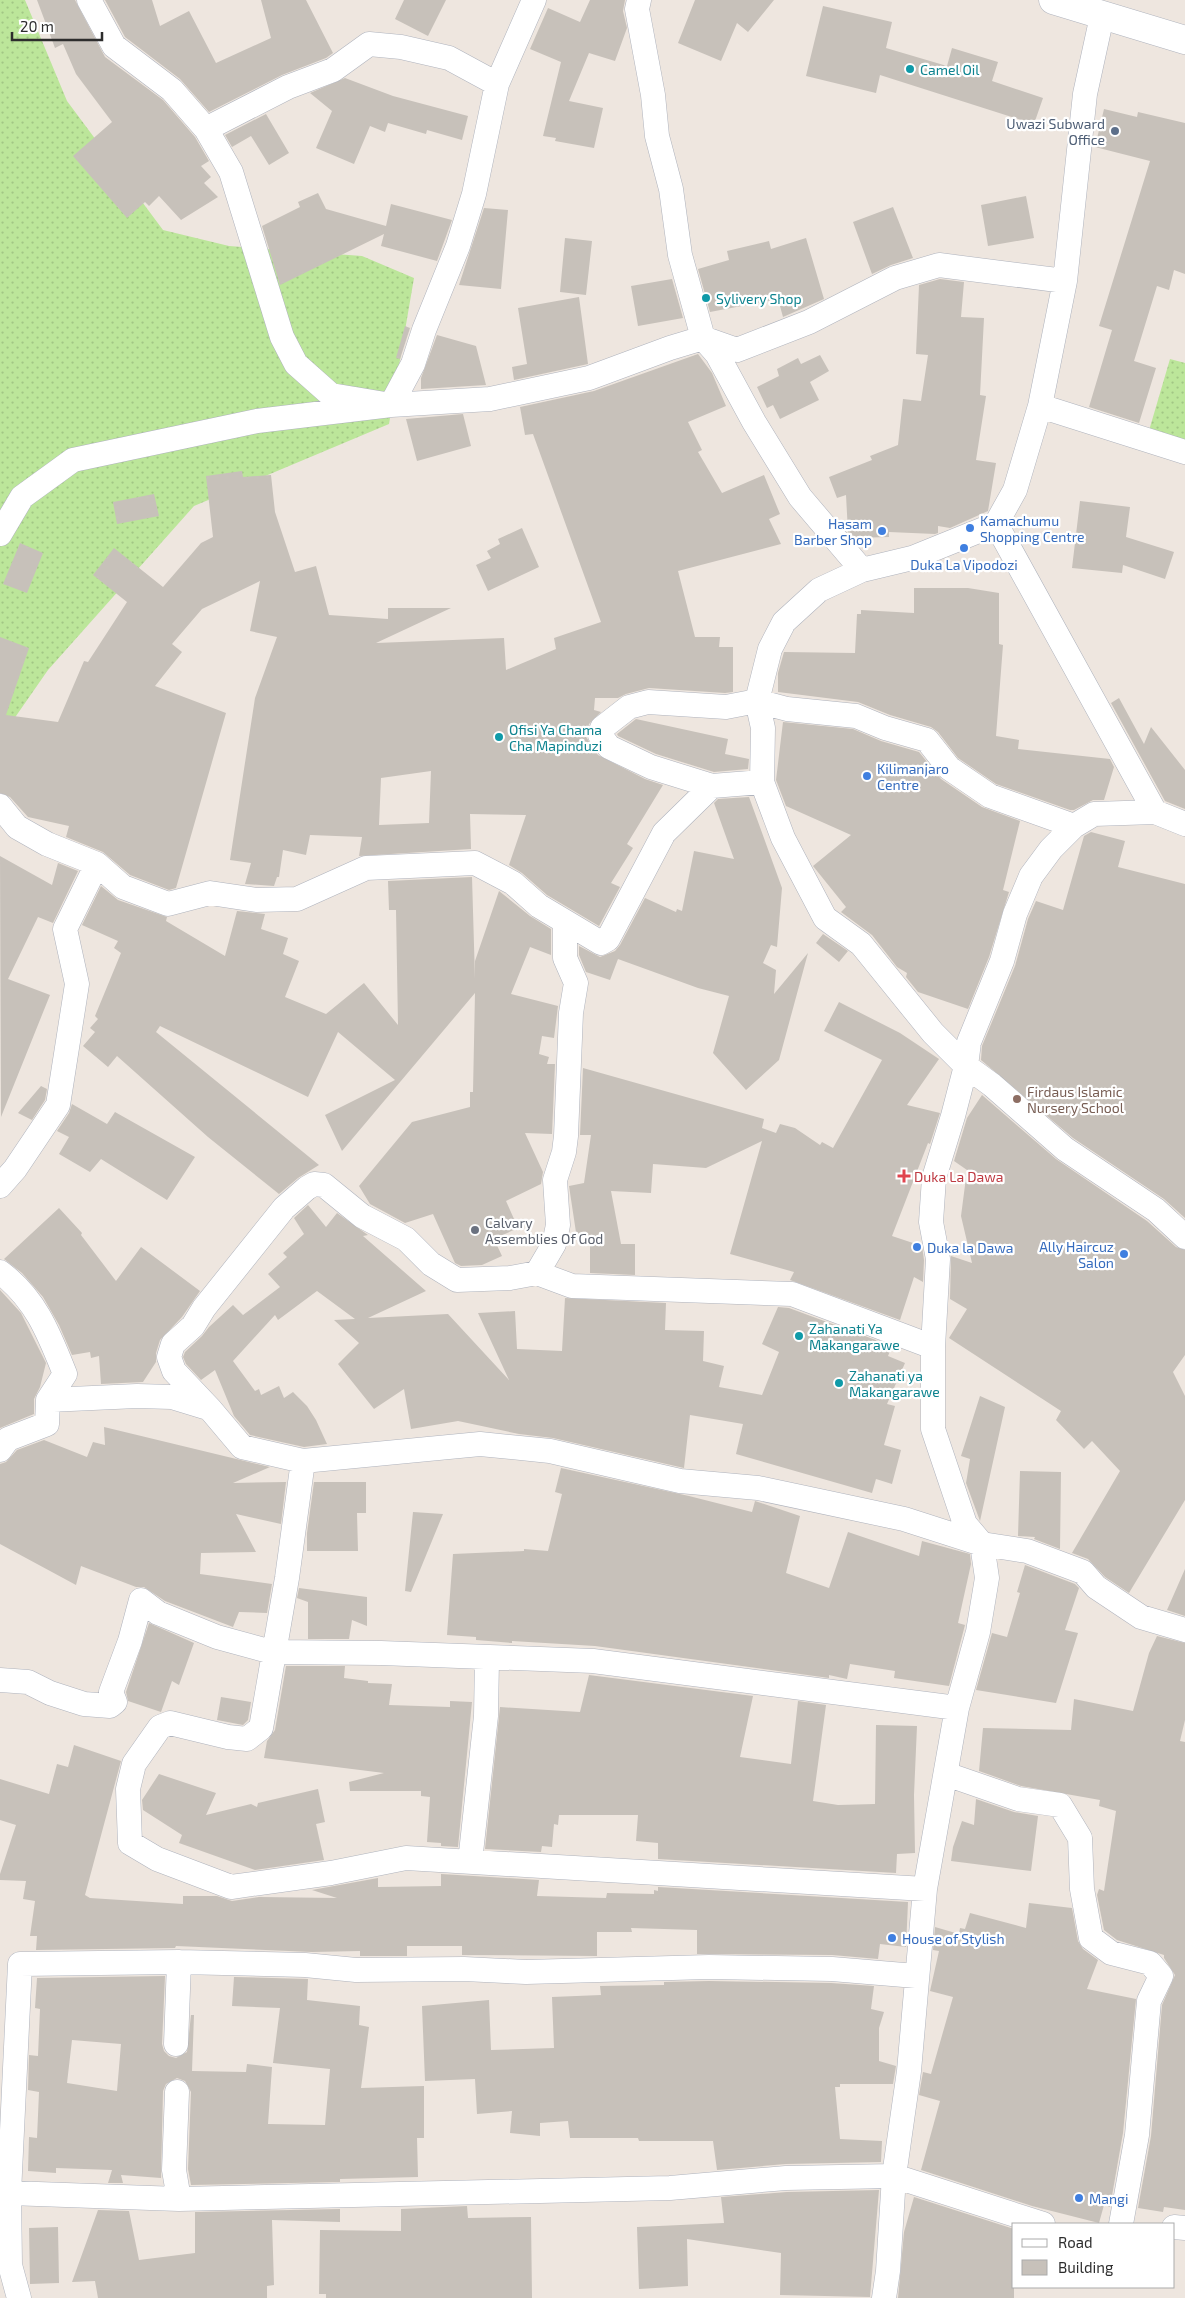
<svg xmlns="http://www.w3.org/2000/svg" width="1185" height="2298" font-family="'Exo 2',sans-serif">
	<style>
		.grass { fill: url(#grass-dots) }
		.building { fill: #c7c1ba; fill-rule: evenodd }
		.lines { fill: none; stroke-linecap: round; stroke-linejoin: round }
		.minor-casing { stroke: #afb3bd; stroke-width: 25 }
		.tertiary-casing { stroke: #afb3bd; stroke-width: 29 }
		.minor { stroke: #fff; stroke-width: 24 }
		.tertiary { stroke: #fff; stroke-width: 28 }
		.culture-dot { fill: #0f9aa8; stroke: #fff; stroke-width: 2 }
		.service-dot { fill: #5c6f8a; stroke: #fff; stroke-width: 2 }
		.shop-dot { fill: #3f7fe0; stroke: #fff; stroke-width: 2 }
		.education-dot { fill: #8d6e63; stroke: #fff; stroke-width: 2 }
		.health-dot { fill: #e0444e; stroke: #fff; stroke-width: 2 }
		.worship-dot { fill: #6b7280; stroke: #fff; stroke-width: 2 }
		.labels { text-anchor: middle; dominant-baseline: central; stroke-width: 4.5; stroke-linejoin: round; paint-order: stroke }
		.culture-label { font-size: 14px; fill: #0d838f; stroke: #fff; text-anchor: start }
		.service-label { font-size: 14px; fill: #4e5e75; stroke: #fff; text-anchor: end }
		.shop-label { font-size: 14px; fill: #366cbe; stroke: #fff; text-anchor: start }
		.education-label { font-size: 14px; fill: #785e54; stroke: #fff; text-anchor: start }
		.health-label { font-size: 14px; fill: #be3a42; stroke: #fff; text-anchor: start }
		.worship-label { font-size: 14px; fill: #5b616d; stroke: #fff; text-anchor: start }
	</style>
	<defs>
		<pattern id="grass-dots" width="8" height="8" patternUnits="userSpaceOnUse" patternTransform="scale(1.25)"><rect width="8" height="8" fill="#bce69a"/><path d="M2 2h.1M6 6h.1" fill="none" stroke="#a2c685" stroke-width="1.8" stroke-linecap="round"/></pattern>
	</defs>
	<rect width="100%" height="100%" fill="#eee6df"/>
	<!-- grass -->
	<path class="grass" d="M0,0h25l42,101 96,129 66,16 133,10 52,22 -25,146 -195,82 -146,164 -48,69z
		M1170,359l15,4v80l-37,-9z"/>
	<!-- building -->
	<path class="building" d="M37,0h38l30,57 58,43 32,37 14,24 -8,5 10,11 -7,6 14,14 -37,23 -22,-24 -10,10 -4,-4 -18,16 -54,-62 39,-34 -36,-48 -13,-30 -8,4z
		M105,0h47l8,26 29,-15 27,52 55,-25 -10,-38h45l27,53 -7,5 -44,17 -73,37 -29,-33 -55,-42z
		M404,0h42l-18,36 -33,-17z
		M590,0h35l-2,11 4,17 -12,33 -26,-8 -20,48 34,7 -9,40 -39,-7 1,-3 -13,-2 18,-74 -31,-13 18,-41 32,14z
		M695,0h79l-26,32 -11,-9 -16,38 -43,-18z
		M823,6l69,16 -6,26 61,18 5,-18 46,14 -6,19 51,17 -9,26 -154,-49 -4,18 -70,-17z
		M345,78l48,18 75,20 -6,24 -35,-10 -1,4 -38,-11 -3,9 -15,-6 -16,38 -38,-16 16,-37 -22,-18z
		M1104,109l33,8 1,-5 47,11v151l-11,-4 -5,20 -12,-4 -23,75 22,7 -17,55 -50,-16 23,-77 -13,-4 51,-165 -55,-14z
		M266,114l23,39 -20,12 -18,-29 -19,11 -7,-12z
		M318,193l8,16 60,17 5,-22 61,16 -15,41 -56,-15 3,-12 -104,51 -18,-59 38,-19 -2,-5z
		M1026,196l8,42 -46,8 -7,-41z
		M893,207l20,51 -22,7 -19,9 -19,-52z
		M484,208l24,2 -7,79 -42,-4z
		M565,238l27,3 -6,54 -26,-3z
		M806,238l18,61 -41,18 -5,-18 -68,13 -12,-43 31,-9 -2,-9 42,-10 2,8z
		M672,279l11,39 -45,8 -7,-40z
		M940,279l24,3 -3,35 23,1 -4,77 6,1 -10,64 20,3 -8,48 -38,17 -12,-2v7l-3,1 -46,-2v5l-36,1 -5,-6 -2,-37 -9,3 -8,-21 43,-17 -2,-4 28,-11 5,-46 18,2 7,-46 -12,-1 3,-69z
		M579,297l9,67 -74,16 -2,-13 15,-3 -9,-56z
		M405,326l5,2 -10,31 -4,-1z
		M437,335l39,11 10,39 -65,4v-11z
		M698,354l14,19 14,33 -38,16 14,28 -4,2 24,41 42,-18 16,39 -11,5 12,25 -103,27 17,66h25l-1,10h14v45l-8,1 -76,-5 -23,6 -8,4h-23l-1,12 7,2 -12,12 -3,13 12,18 47,24 18,6 -36,59 6,4 -22,35 9,4 -21,39 -52,-31 -25,-22 -13,-8 17,-50 -56,-1 1,35 -112,7 3,-19 -52,-2 -4,20 -23,-5 -4,27h-2l-3,9 -29,-2 6,-21 -21,-3 25,-162 22,-61 -27,-6 10,-50 -58,28 -30,35 10,8 -27,34 71,27 -50,175 -7,2 -39,-15 -27,-23 -37,-15 3,-11 -41,-9 -18,-20 -10,-4v-156l29,11 -23,67 52,7 26,-61 4,1 39,-60 -34,-27 21,-27 49,39 38,-44 12,-6 -7,-61 36,-5 1,6 28,-2 4,37 20,60 21,-6 13,49 59,4v-11h63l-75,35 128,-5 2,32 50,-21 -2,-11 47,-16 -68,-188 -8,1 -5,-28 74,-16zM431,771l-2,52 -50,2 2,-47z
		M820,355l9,16 -19,11 9,18 -39,19 -7,-14 -6,3 -10,-21 22,-11 -2,-7 21,-11 3,6z
		M463,414l8,32 -54,15 -11,-42z
		M154,494l5,22 -42,8 -4,-22z
		M1080,501l50,6 -4,30 48,15 -9,27 -42,-14 -1,8 -50,-5z
		M522,528l17,39 -51,24 -12,-26 15,-7 -4,-7 13,-7 -2,-5z
		M20,543l23,10 -16,40 -24,-9z
		M914,588h54l31,5v51l4,1 -7,91 23,4 -1,9 92,10 4,8 -10,33h-11l-19,10h-4l-74,-26 -38,-26 -20,-26 -7,-5 -41,-12 -32,-13 -80,-10v-19l6,-21 71,1 2,-39h4v-4l53,3z
		M1119,698l25,46 7,-17 34,43v39l-20,-8 -54,-98z
		M636,719l92,20 -3,15 24,5 -1,10 -34,3 -58,-18 -38,-18 -1,-2z
		M783,722l70,7 28,12 38,11 22,27 41,28 38,14 -17,69 6,2 -20,65 -21,52 -50,-17 -12,-15 1,-4 -10,-6 -25,-32 -31,-23 5,-5 -33,-41 38,-31 -65,-29 -10,-26z
		M749,797l33,91 -5,59 -6,-2 -8,18 13,7 -2,24 34,-41 -29,107 -33,30 -33,-37 16,-57 -31,-8 -80,-29 -8,21 -24,-8 -7,-17v-9l21,11 15,-6 5,-6 25,-47 31,14 1,-3 5,2 12,-60 40,8 -20,-56 4,-4z
		M1091,832l34,9 -7,26 67,17v334l-21,-19 -91,-61 -92,-78 1,-14 33,-80 13,-47 8,-18 27,9 21,-74z
		M0,856l52,29 6,-22 20,8 -25,52 -15,-6 -30,62 42,16 -49,122z
		M472,877l3,102v-18l24,-70 31,25 21,13v26l-21,-8 -19,47 47,12 -4,32 -12,-2 -3,18 10,3 -2,7h8l-3,70 -27,-1 18,39 -2,12 -35,17 12,27 -24,11 8,17 -20,9 -21,1 -6,-3 -22,-49 -28,9 -35,-19 -11,-18 53,-64 58,-15v-15h3l2,-99 -133,158 -17,-36 70,-35 -57,-48 -30,65 -148,-71 -4,6 163,133 -21,13 -19,16 -71,-57 -91,-81 -9,11 -25,-21 12,-14 -5,-4 8,-9 -3,-3 26,-63 -7,-5 4,-7 -36,-16 19,-39 17,14 49,17 -1,4 59,35 12,-45 28,3 -4,15 27,9 -5,16 16,7 -14,36 41,17 38,-31 34,42 -2,-115h-7l-1,-29z
		M823,934l25,17 -9,11 -23,-19z
		M839,1002l61,31 39,26 -32,46 33,8 -10,31 -2,-1 -36,93 30,10 2,14 -1,22 -9,-5 -14,43 -110,-40 4,-8 -64,-18 32,-113 -56,27 -53,-4 -2,29 -40,-2 10,53h14v31l-45,-2v-37l-13,3 -8,-53 15,-3 7,-48h-11l3,-67 181,51 -2,9 14,5 4,-9 15,4 25,17 2,-3 11,6 49,-88 -58,-29z
		M41,1086l6,3 -2,11 -13,20 -14,-7z
		M982,1095l74,64 91,62 29,26 9,3v105l-12,17 12,24v104l-56,93 -24,-16 -17,-18 -16,-6 48,-82 -28,-30 -8,8 -28,-29 5,-9 -112,-73 18,-29 -17,-10 1,-43 21,7 -11,-47 6,-46 -13,-9 13,-43z
		M72,1104l35,20 8,-12 80,45 -28,43 -66,-41 -11,13 -31,-18 10,-17 -12,-6 12,-18z
		M308,1205l18,22 11,-14 31,22 -5,1 63,55 -58,27 80,-4 61,66 -31,-67 37,-2 2,38 45,2 3,-53 101,5 -1,27 39,1 -1,30 21,5 -5,21 43,8 17,-43 -17,-8 16,-37 11,1 103,38 -4,10 17,7 -18,41 8,2 -11,39 17,5 -9,34 -16,-5 -4,14 -136,-39 7,-30 -53,-9 -6,53 -131,-30 -34,-4 -61,-13 -47,8 -7,-40 -30,20 -36,-45 21,-21 -25,-23 21,-1 -38,-28 -39,29 -3,-5 -42,46 22,30 4,-2 2,6 18,-9 5,12 9,-6 14,14 9,14 11,24 -23,3 -54,-12 -16,-19 -19,-46 -14,10 -15,-16 -3,-7 2,-5 17,-16 7,-9 24,-22 10,10 37,-28 -12,-13 19,-17 -4,-4 21,-19 -10,-16z
		M59,1208l23,25 -1,2 35,46 25,-34 59,44 -18,26 -22,23 -4,13v9l-13,20 -42,2 -2,-28 -8,2 -1,-6 -18,3 -13,-30 -16,-28 -21,-24 -18,-14z
		M0,1290l21,23 25,50 -6,24 -6,12v15l-34,14z
		M980,1396l25,11 -25,114 -14,-38 4,-24 -9,-3z
		M104,1427l166,40 -37,16 53,-1 -5,42 -45,-10 20,38 -55,1 -1,21 72,10 -5,29 -28,-1 -6,15 -68,-26 -21,-14h-8l-55,-21 -5,19 -76,-41v-80l6,-2 11,-12 27,-10 43,17 6,-15 12,3z
		M561,1468l128,28 63,16 3,-11 45,15 -14,57 43,15 19,-56 71,24 3,-15 48,13 1,10 -13,59 7,2 -16,61 -55,-8 1,-7 -45,-7 -3,15 -18,-4v3l-234,-32 -83,-5v2l-36,-3v-3l-29,-2 6,-81 71,-3v-2l24,2 14,-57 -7,-2z
		M1020,1471l41,1 -1,77 -26,-10 1,-2 -17,-1z
		M314,1482h52v31h-9l1,38h-51v-18z
		M413,1512l30,2 -32,78 -6,-1z
		M1025,1565l50,19 4,4 -14,42 13,3 -22,70 -80,-13 16,-57 15,4 13,-44 -3,-1z
		M1185,1569v47l-18,-6z
		M299,1588l68,9v29l-15,-6 -3,19h-41v-37l-11,-4z
		M149,1623l45,20 -15,42 -7,-4 -11,31 -33,-11 -2,-9z
		M1157,1636l28,7v77l-5,21 5,1v468l-21,-3 -1,5 -25,-4 13,-72 11,-131 13,-30 -11,-17v-3l-47,-15 -13,-10 -7,-35 2,-6 5,2 12,-80 -17,-5 1,-6 -79,-14 -42,-15 4,-43 88,2 3,-31 59,12 16,-58z
		M286,1666h59l-1,12 24,3v2l24,1 -3,21 61,2v-6l22,1 -14,145 -17,-1v-3l-14,-1 3,-45 -9,-1v-5h-71l-1,-9 35,-9 -120,-15 3,-17 8,-11z
		M589,1675l164,21 -13,61 51,7 7,-63 28,4 -13,96 25,4 37,-1 1,-79 41,1 -3,69 1,58 -18,1 -1,19 -238,-14v-16l-22,-2 2,-26h-79l-1,10 -4,-1 -2,23 -10,-1 -1,6 -56,-3 15,-142 80,5z
		M221,1697l30,5 -3,18 -5,5 -26,-5z
		M74,1745l47,16 -36,134 5,3 93,6v-8h34l15,5 27,-4 78,1 -25,-8 66,-12v9l63,-1v-12l98,6 -2,16 69,2 1,-5 47,1v-4l4,1v-4l250,15 -2,45 -26,-3 -2,15 -46,-4 -135,-1v-24l-66,-2 1,4h-35v24l-135,-1v-9h-55v10h-47v-5l-48,1 -136,-6 -1,2 -139,2 1,-14h-7l5,-35 -12,-2 3,-18 -26,-1v-6l16,-49 -16,-5v-41l49,15 8,-30 11,3z
		M159,1774l57,19 -10,22 45,-11 6,3 1,-4 60,-14 7,33 -9,2 8,36 -69,10 -76,-27 3,-8 -39,-25 -1,-10z
		M976,1799l38,13 24,4 -7,55 -80,-10 2,-14 9,-26 12,4z
		M1029,1903l43,5 6,33 5,8 15,11 -11,29 49,10 -13,134 -13,74 -6,-2 -5,18 -67,-17 -111,-36 19,-69 -21,-6 4,-23 8,2 22,-77 -23,-6 9,-40 -6,-1 2,-23 24,7 1,-6 5,1 5,-16 56,15z
		M165,1976l-3,68 2,7 5,5 7,2 11,-6 4,-37h3l-2,56 54,1 1,-8 25,3 -4,57 57,1 5,-56 -57,-6 7,-55 -48,-2 2,-29 74,2 -1,21 53,6 -1,19 10,2 -8,61 63,-2v52h-7l1,39 -78,2v3l-149,3 -3,-16 3,-77 -6,-11 -8,-3 -11,6 -3,7 -2,87 -40,-3 2,8h-15l4,-13 -56,-2v5l-28,-2 1,-34 8,1 2,-46 -11,-2 1,-35 9,1 2,-47 -5,-1 2,-30zM72,2040l49,4 -4,47 -50,-8z
		M709,1981l122,2 43,3 -3,23 13,3 -5,16v33l17,5 -3,18h-53v3h-5l5,52 42,2 -1,21 -95,2 -69,6 -4,-29h-74l-1,-3h-68l-2,-17 -28,2v13l-30,-3 2,-22 -35,3 -2,-35 -50,2 -3,-75 67,-6 2,50 63,-2 -2,-51 49,-2 -1,-9 64,-1v-3z
		M879,2190l-9,107 -90,-2 1,-42 -94,-14 1,47 -49,3 -2,-62 87,-4 -3,-26 66,-5z
		M914,2197l100,32v69h-116l6,-66z
		M467,2206l1,12 63,-1 1,81h-206v-4h-7l1,-64 81,1v-22z
		M340,2209v13l-68,-2 2,65 -7,1v12h-169l-3,-17 -23,1 26,-72 31,1 10,49 56,-7v-41z
		M58,2227l1,56 -29,1 -1,-56z"/>
	<g class="lines">
		<!-- minor casing -->
		<g class="minor-casing">
			<path id="minor" d="M89,0l25,46 58,44 34,39 25,43 51,165 14,27 35,31 60,10 22,-41 11,-34 34,-84 16,-52 23,-110 37,-84
				M639,0l-2,9 16,86 4,41 14,53 9,66 23,83 14,16 37,68 46,75 62,73
				M1102,16l-17,78 -20,187 -25,125 -25,84 -19,34 -84,34 -50,12 -43,20 -35,32 -14,27 -13,52 6,27 -1,54 21,56 42,80 36,26 72,89 33,33 26,19 73,64 91,61 29,27
				M206,129l82,-42 45,-17 36,-26 32,3 48,11 48,26
				M1040,406l145,46
				M996,524l159,288 30,12
				M0,534l22,-37 51,-37 184,-39 134,-16 99,-6 99,-21 81,-30 33,-10 34,12 72,-28 86,-44 44,-13 126,16
				M762,782l-50,4 -61,-19 -42,-20 -9,-12 2,-7 27,-21 19,-5 78,5 31,-6 30,8 69,7 29,12 42,12 22,28 41,28 84,30
				M0,806l17,21 30,17 50,20 26,23 45,17 42,-11 46,7 41,-1 69,-31 109,-5 38,20 26,23 62,37 7,-4 56,-106 48,-47
				M0,1186l15,-17 43,-64 19,-121 -12,-55 32,-65
				M0,1272c36,27 49,62 65,102l-17,26
				M537,1273l17,-29 4,-19 -3,-45 9,-28 2,-16 5,-123 5,-30 -11,-25v-36
				M933,1347l-141,-53 -220,-8 -35,-13 -27,5 -53,2 -26,-16 -25,-25 -44,-23 -38,-31 -10,-1 -7,4 -23,20 -80,100 -11,18 -20,18 -4,13 5,14 36,38 32,38 61,14 177,-17 70,7 130,30 78,7 146,31 78,25 45,7 56,21 13,15 45,30 44,13
				M0,1450l8,-11 39,-15 1,-24 89,-4 35,1 36,11
				M303,1461l-16,117 -26,150 -14,11 -19,-2 -58,-14 -10,4 -26,37 -6,25 2,54 27,16 74,28 100,-14 75,-15 519,31
				M0,1680l28,2 22,11 34,11 26,2 5,-4 -4,-10 19,-51 11,-41 17,13 59,24 55,15 109,1 212,8 364,47
				M946,1774l72,25 42,6 20,33 2,51 9,49 20,15 39,10 11,13 -12,25 -12,134 -16,89
				M470,1862l16,-146 1,-57
				M176,2044l3,-82
				M177,2092l-3,78 5,29
				M9,2193l170,6 491,-11 116,-10 108,-2 149,48
				M1174,2227l11,1
				M19,2298l-9,-33 -1,-72 11,-229 159,-2 126,3 51,5 108,-1 62,3 183,-5 123,2 84,7
				M884,2298l4,-27 6,-95 15,-105 16,-182 32,-181 21,-76 9,-54 -5,-34 -17,-20 -32,-95v-82l5,-88 -7,-37 3,-44 19,-62 13,-50 3,-24 33,-81 13,-47 16,-38 20,-27 23,-23 20,-12 61,-2"/>
		</g>
		<!-- tertiary casing -->
		<g class="tertiary-casing">
			<path id="tertiary" d="M1053,0l132,40"/>
		</g>
		<!-- minor -->
		<use href="#minor" class="minor"/>
		<!-- tertiary -->
		<use href="#tertiary" class="tertiary"/>
	</g>
	<!-- markers -->
	<g class="culture-dot">
		<circle cx="910" cy="69" r="5"/>
		<circle cx="706" cy="298" r="5"/>
		<circle cx="499" cy="737" r="5"/>
		<circle cx="799" cy="1336" r="5"/>
		<circle cx="839" cy="1383" r="5"/>
	</g>
	<circle class="service-dot" cx="1115" cy="131" r="5"/>
	<g class="shop-dot">
		<circle cx="970" cy="528" r="5"/>
		<circle cx="882" cy="531" r="5"/>
		<circle cx="964" cy="548" r="5"/>
		<circle cx="867" cy="776" r="5"/>
		<circle cx="917" cy="1247" r="5"/>
		<circle cx="1124" cy="1254" r="5"/>
		<circle cx="892" cy="1938" r="5"/>
		<circle cx="1079" cy="2198" r="5"/>
	</g>
	<circle class="education-dot" cx="1017" cy="1099" r="5"/>
	<path class="health-dot" d="M901.5 1168.5h5v5h5v5h-5v5h-5v-5h-5v-5h5z"/>
	<circle class="worship-dot" cx="475" cy="1230" r="5"/>
	<g class="labels">
		<!-- culture labels -->
		<g class="culture-label">
			<text x="920" y="69">Camel Oil</text>
			<text x="716" y="298">Sylivery Shop</text>
			<text x="509" y="729">Ofisi Ya Chama<tspan x="509" dy="16">Cha Mapinduzi</tspan></text>
			<text x="809" y="1328">Zahanati Ya<tspan x="809" dy="16">Makangarawe</tspan></text>
			<text x="849" y="1375">Zahanati ya<tspan x="849" dy="16">Makangarawe</tspan></text>
		</g>
		<!-- service labels -->
		<g class="service-label">
			<text x="1105" y="123">Uwazi Subward<tspan x="1105" dy="16">Office</tspan></text>
		</g>
		<!-- shop labels -->
		<g class="shop-label">
			<text x="980" y="520">Kamachumu<tspan x="980" dy="16">Shopping Centre</tspan></text>
			<text x="872" y="523" text-anchor="end">Hasam<tspan x="872" dy="16">Barber Shop</tspan></text>
			<text x="964" y="564" text-anchor="middle">Duka La Vipodozi</text>
			<text x="877" y="768">Kilimanjaro<tspan x="877" dy="16">Centre</tspan></text>
			<text x="1114" y="1246" text-anchor="end">Ally Haircuz<tspan x="1114" dy="16">Salon</tspan></text>
			<text x="927" y="1247">Duka la Dawa</text>
			<text x="902" y="1938">House of Stylish</text>
			<text x="1089" y="2198">Mangi</text>
		</g>
		<!-- education labels -->
		<g class="education-label">
			<text x="1027" y="1091">Firdaus Islamic<tspan x="1027" dy="16">Nursery School</tspan></text>
		</g>
		<!-- health labels -->
		<g class="health-label">
			<text x="914" y="1176">Duka La Dawa</text>
		</g>
		<!-- worship labels -->
		<g class="worship-label">
			<text x="485" y="1222">Calvary<tspan x="485" dy="16">Assemblies Of God</tspan></text>
		</g>
	</g>
	<!-- legend -->
	<rect x="1012" y="2223" width="162" height="65" fill="#ffffff" stroke="#ababab"/>
	<rect x="1022" y="2239" width="25" height="8" fill="#ffffff" stroke="#ababab"/>
	<text x="1058" y="2248" font-size="15" fill="#2d2d2d">Road</text>
	<rect x="1022" y="2260" width="25" height="15" fill="#c7c1ba" stroke="#ababab"/>
	<text x="1058" y="2273" font-size="15" fill="#2d2d2d">Building</text>
	<!-- scale -->
	<path d="M12 32v8h90v-8" fill="none" stroke="#2d2d2d" stroke-width="2.5"/>
	<text x="20" y="32" font-size="15" fill="#2d2d2d" stroke="#ffffff" stroke-width="4" paint-order="stroke">20 m</text>
</svg>
